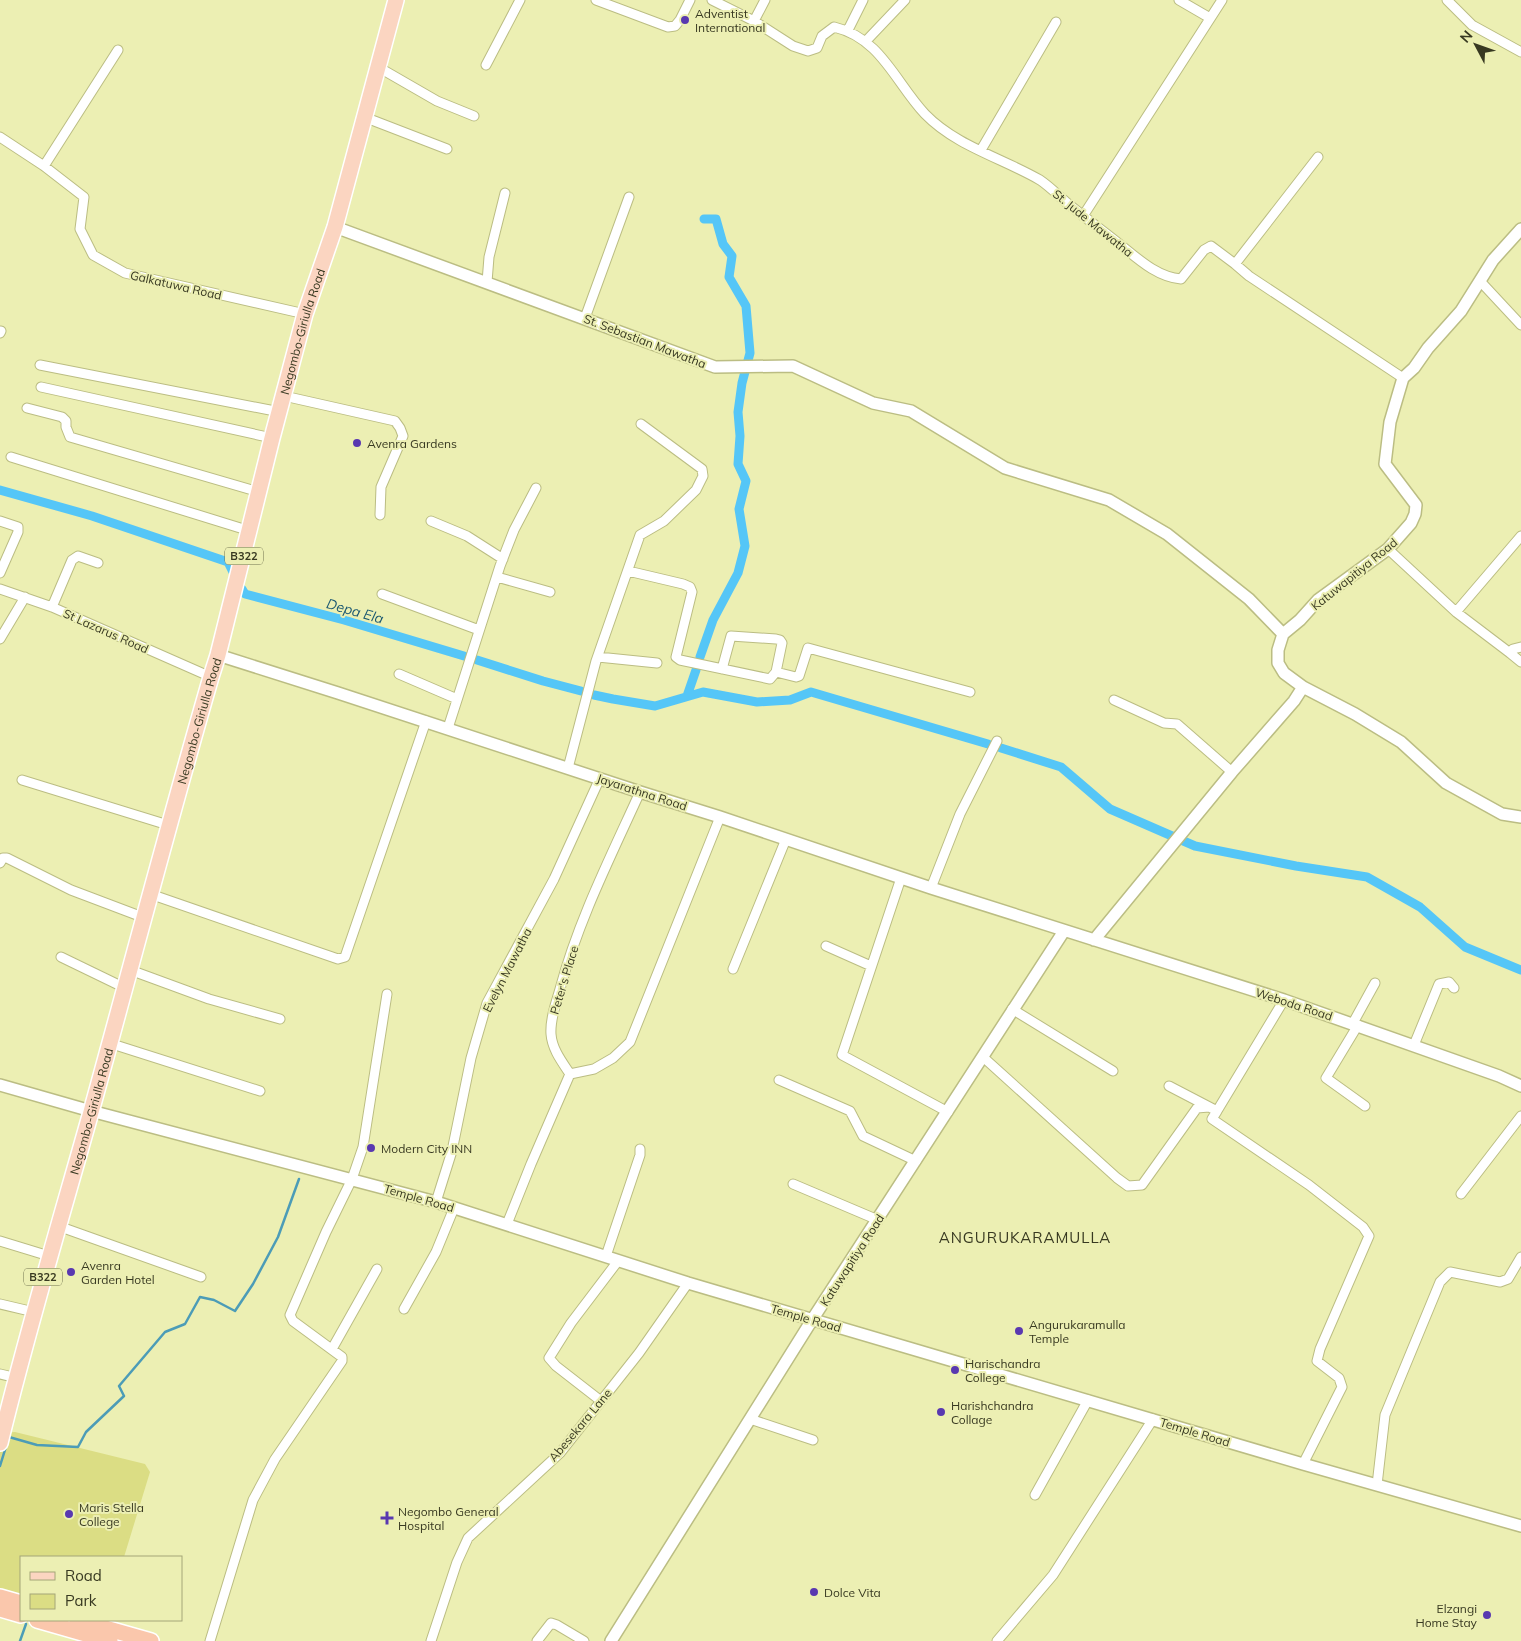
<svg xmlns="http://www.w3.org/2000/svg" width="1521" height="1641" font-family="Mulish,sans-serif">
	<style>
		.green { fill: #dbdd84 }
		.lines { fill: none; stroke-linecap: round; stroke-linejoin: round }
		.stream { stroke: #4c9cb7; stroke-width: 2.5 }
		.canal { stroke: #55c6f7; stroke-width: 9 }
		.minor-casing { stroke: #bbbd83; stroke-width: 11 }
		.tertiary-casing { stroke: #bbbd83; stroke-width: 14 }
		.primary-casing { stroke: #fff; stroke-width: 18 }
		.trunk-casing { stroke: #fff; stroke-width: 18 }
		.minor { stroke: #fff; stroke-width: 9 }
		.tertiary { stroke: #fff; stroke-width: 11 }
		.primary { stroke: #fbd5c1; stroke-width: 15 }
		.trunk { stroke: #fac7ac; stroke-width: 15 }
		.poi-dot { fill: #5938b0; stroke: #ecefb3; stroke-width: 2 }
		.labels { text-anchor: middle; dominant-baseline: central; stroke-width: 4; stroke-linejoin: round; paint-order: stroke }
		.shield { fill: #ecefb3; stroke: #6e704d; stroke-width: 1 }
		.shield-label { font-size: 11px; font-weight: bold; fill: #383921 }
		.poi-label { font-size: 12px; fill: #383921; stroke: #ecefb3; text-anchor: start }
		.street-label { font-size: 12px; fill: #383921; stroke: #ecefb3 }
		.water-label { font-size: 14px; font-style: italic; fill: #1b5871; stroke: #ecefb3 }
		.quarter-label { font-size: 15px; letter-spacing: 1px; fill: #383921; stroke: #ecefb3 }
	</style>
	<rect width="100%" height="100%" fill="#ecefb3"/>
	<!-- green -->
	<path class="green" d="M15,1432l130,32 5,8 -26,85h-103v46l-21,-6v-154l3,-10z"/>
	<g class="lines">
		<!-- stream -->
		<path class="stream" d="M0,1466l9,-29 28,8 41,2 8,-15 38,-36 -5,-10 46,-54 20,-8 15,-27 14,3 21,11 18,-27 25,-47 21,-58
			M20,1641l6,-17"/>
		<!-- canal -->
		<path class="canal" d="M0,490l92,26 136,46 5,10
			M242,589l3,5 99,26 120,36
			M700,657l13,-37 25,-47 7,-27 -6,-37 7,-28 -8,-17 2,-28 -2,-24 4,-29 8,-30 -4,-47 -17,-29 3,-21 -9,-12 -7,-25h-12
			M477,660l66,21 38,10
			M594,695l19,4 42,7 48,-14 54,10 33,-2 21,-8 177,52
			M687,696l9,-26
			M1001,748l60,19 49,42 85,37 101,20 71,11 53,30 45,40 56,23"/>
		<!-- minor casing -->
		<g class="minor-casing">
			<path id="minor" d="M596,0l72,27 7,-1 5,-6 10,-20
				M712,0l42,21 39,25 15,5 9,-3 5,-12 12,-9c47,11 61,55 91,87 31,32 77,44 115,66 9,6 18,15 26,22 17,14 34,27 51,40 19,15 39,35 64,37l23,-29 7,-4 24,18 14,12 154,102
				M1179,0l31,18
				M1447,0l25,25 49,27
				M754,21l11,-21
				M848,30l15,-30
				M866,41l39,-41
				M486,65l34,-65
				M378,67l59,34 37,15
				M364,117l83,32
				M0,137l44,29 40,31 -4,32 13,26 32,18 180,41
				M981,150l75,-128
				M44,166l74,-116
				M1083,216l139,-216
				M1235,264l83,-107
				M1480,281l41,44
				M487,282l2,-25 16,-64
				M585,318l44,-121
				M0,333l1,-2
				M40,365l240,47
				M41,387l231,51
				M284,396l111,25 5,7 3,8 -22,51 -1,28
				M27,408l35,9 4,4v6l4,10 189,55
				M11,457l239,74
				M0,521l18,6v5l-18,41
				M431,521l36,15 36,23
				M1388,549l68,63 54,41
				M628,571l55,13 7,3 2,5 -16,65 4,3 90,19 6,-7 6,-29 -2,-3 -4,-1 -45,-3 -9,33
				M497,577l53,15
				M0,589l52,18 159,70
				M382,594l97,36
				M52,607l20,-47 6,-4 20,7
				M1456,612l65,-76
				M0,639l25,-42
				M1521,647l-8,2 -3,4 11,9
				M598,657l59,6
				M776,672l20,5 3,-1 9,-28 162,44
				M399,674l58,25
				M1114,700l50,23 13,1 55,48
				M448,728l52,-162 14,-36 22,-42
				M568,768l28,-107 44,-126 24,-14 32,-31 7,-14 -1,-7 -61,-45
				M22,780l146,45
				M0,863l3,-5h4l64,32 74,28
				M901,878l-59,177 106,57
				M931,888l29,-74 37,-73
				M150,894l188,65 7,-2 81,-236
				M826,946l45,20
				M61,957l64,31
				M733,969l53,-130
				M130,970l79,29 71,20
				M1012,1009l101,62
				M1353,1023l22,-40
				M1358,1025l-32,53 39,28
				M109,1043l151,48
				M1414,1045l25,-61 10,-2 5,6
				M983,1057l134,121 11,8 14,-1 55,-77 12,-1
				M570,1074l24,-5 19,-11 17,-16 90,-225
				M779,1080l71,31 13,25 53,25
				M1169,1086l48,25 -5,8 97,66 54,42 6,9 -49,113 -3,12 22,17 3,9 -39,77
				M1217,1111l67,-111
				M793,1184l85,36
				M1461,1194l60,-78
				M436,1202l16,-51 19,-93 16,-55 67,-124 46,-101
				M507,1224l24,-60 39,-90c-8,-12 -18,-25 -19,-40 -1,-15 5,-31 9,-45 18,-68 51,-133 80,-197
				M58,1226l143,51
				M0,1241l49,15
				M606,1256l34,-101v-6
				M0,1304l34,8
				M404,1309l32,-57 18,-44
				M332,1349l45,-80
				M0,1374l17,4
				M601,1401l-45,-35 -7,-8 22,-35 47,-62
				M750,1419l63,21
				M1377,1485l8,-70 55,-133 10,-10 50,10 8,-3 13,-22
				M1035,1495l53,-95
				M210,1641l43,-141 22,-41 67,-98v-4l-49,-36 -3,-6 36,-83 26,-53 11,-32 24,-153
				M431,1641l26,-79 11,-24 92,-85 79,-100 49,-70
				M537,1641l14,-18 6,2 27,16
				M997,1641l56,-66 100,-156"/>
		</g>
		<!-- tertiary casing -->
		<g class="tertiary-casing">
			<path id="tertiary" d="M335,227l380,140 78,-1 80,37 38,8 94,57 104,32 58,34 82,65 34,35
				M1521,229l-28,31 -32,51 -33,37 -14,20 -11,10 -13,44 -5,42 31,41 -1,9 -4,9 -23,26 -70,51 -18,20 -17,14 -5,16v13l6,10 19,14 52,27 46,28 45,41 56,31 19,3
				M218,655l120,38 302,99 80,25 211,71 353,112 215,76 22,10
				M1094,940l138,-168 62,-71 9,-14
				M0,1085l91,26 345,91 252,81 615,181 218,62
				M611,1641l201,-321 252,-389"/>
		</g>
		<!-- primary casing -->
		<g class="primary-casing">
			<g id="primary">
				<path id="s1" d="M0,1443c27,-111 60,-221 91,-331 40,-145 78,-290 120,-435l7,-22 54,-217 33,-124 30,-87 61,-227"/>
			</g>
		</g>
		<!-- trunk casing -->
		<g class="trunk-casing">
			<path id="trunk" d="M0,1597l21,6
				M0,1609l21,6
				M37,1620l73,21
				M77,1620l74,21"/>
		</g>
		<!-- minor -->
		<use href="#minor" class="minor"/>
		<!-- tertiary -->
		<use href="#tertiary" class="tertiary"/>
		<!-- primary -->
		<use href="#primary" class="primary"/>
		<!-- trunk -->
		<use href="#trunk" class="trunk"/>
	</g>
	<!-- markers -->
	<g class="poi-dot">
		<circle cx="685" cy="20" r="5"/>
		<circle cx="357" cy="443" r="5"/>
		<circle cx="371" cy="1148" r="5"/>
		<circle cx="71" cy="1272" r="5"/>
		<circle cx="1019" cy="1331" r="5"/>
		<circle cx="955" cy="1370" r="5"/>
		<circle cx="941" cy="1412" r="5"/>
		<circle cx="69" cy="1514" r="5"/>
		<path d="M384.5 1510.5h5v5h5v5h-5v5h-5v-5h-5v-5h5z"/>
		<circle cx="814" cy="1592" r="5"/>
		<circle cx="1487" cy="1615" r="5"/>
	</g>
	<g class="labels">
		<!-- shield labels -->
		<g class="shield">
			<rect x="225" y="547.5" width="38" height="17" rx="4"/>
			<rect x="24" y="1268.5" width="38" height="17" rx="4"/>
		</g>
		<g class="shield-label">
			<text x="244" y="556">B322</text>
			<text x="43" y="1277">B322</text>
		</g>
		<!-- poi labels -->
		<g class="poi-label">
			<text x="695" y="13">Adventist<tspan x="695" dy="14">International</tspan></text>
			<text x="367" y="443">Avenra Gardens</text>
			<text x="381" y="1148">Modern City INN</text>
			<text x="81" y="1265">Avenra<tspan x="81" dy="14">Garden Hotel</tspan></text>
			<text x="1029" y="1324">Angurukaramulla<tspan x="1029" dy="14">Temple</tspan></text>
			<text x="965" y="1363">Harischandra<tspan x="965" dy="14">College</tspan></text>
			<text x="951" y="1405">Harishchandra<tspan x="951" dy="14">Collage</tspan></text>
			<text x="79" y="1507">Maris Stella<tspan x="79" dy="14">College</tspan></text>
			<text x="398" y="1511">Negombo General<tspan x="398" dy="14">Hospital</tspan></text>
			<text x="824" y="1592">Dolce Vita</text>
			<text x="1477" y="1608" text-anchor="end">Elzangi<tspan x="1477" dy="14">Home Stay</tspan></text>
		</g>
		<!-- street labels -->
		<g class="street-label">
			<text transform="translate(1093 223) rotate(39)">St. Jude Mawatha</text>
			<text transform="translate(176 285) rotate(13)">Galkatuwa Road</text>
			<text stroke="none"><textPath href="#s1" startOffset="1152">Negombo-Giriulla Road</textPath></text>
			<text transform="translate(645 341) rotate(21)">St. Sebastian Mawatha</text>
			<text transform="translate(1354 574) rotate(-39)">Katuwapitiya Road</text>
			<text transform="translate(106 631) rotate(24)">St Lazarus Road</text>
			<text stroke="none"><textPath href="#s1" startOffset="749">Negombo-Giriulla Road</textPath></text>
			<text transform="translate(642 792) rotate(18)">Jayarathna Road</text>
			<text transform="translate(507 970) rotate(-63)">Evelyn Mawatha</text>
			<text transform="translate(564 980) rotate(-73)">Peter's Place</text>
			<text transform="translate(1294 1004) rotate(18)">Weboda Road</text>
			<text stroke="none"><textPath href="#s1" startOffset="344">Negombo-Giriulla Road</textPath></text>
			<text transform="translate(419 1198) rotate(16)">Temple Road</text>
			<text transform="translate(852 1260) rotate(-57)">Katuwapitiya Road</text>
			<text transform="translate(806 1318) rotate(16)">Temple Road</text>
			<text transform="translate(580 1425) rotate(-50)">Abesekara Lane</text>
			<text transform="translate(1195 1432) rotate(17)">Temple Road</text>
		</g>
		<!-- water labels -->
		<g class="water-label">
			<text transform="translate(355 611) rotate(16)">Depa Ela</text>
		</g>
		<!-- quarter labels -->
		<g class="quarter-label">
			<text x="1025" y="1237">ANGURUKARAMULLA</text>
		</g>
	</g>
	<!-- legend -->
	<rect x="20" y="1556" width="162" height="65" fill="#ecefb3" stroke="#a4a679"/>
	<rect x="30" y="1572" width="25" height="8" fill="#fbd5c1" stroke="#a4a679"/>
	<text x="65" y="1581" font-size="15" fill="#383921">Road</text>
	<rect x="30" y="1594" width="25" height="15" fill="#dbdd84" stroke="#a4a679"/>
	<text x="65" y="1606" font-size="15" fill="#383921">Park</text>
	<!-- north arrow -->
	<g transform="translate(1476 45) rotate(311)" stroke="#ecefb3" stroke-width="4" paint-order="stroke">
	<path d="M0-4L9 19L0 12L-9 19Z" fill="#383921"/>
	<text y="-8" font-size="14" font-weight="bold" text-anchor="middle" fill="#383921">N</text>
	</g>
</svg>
